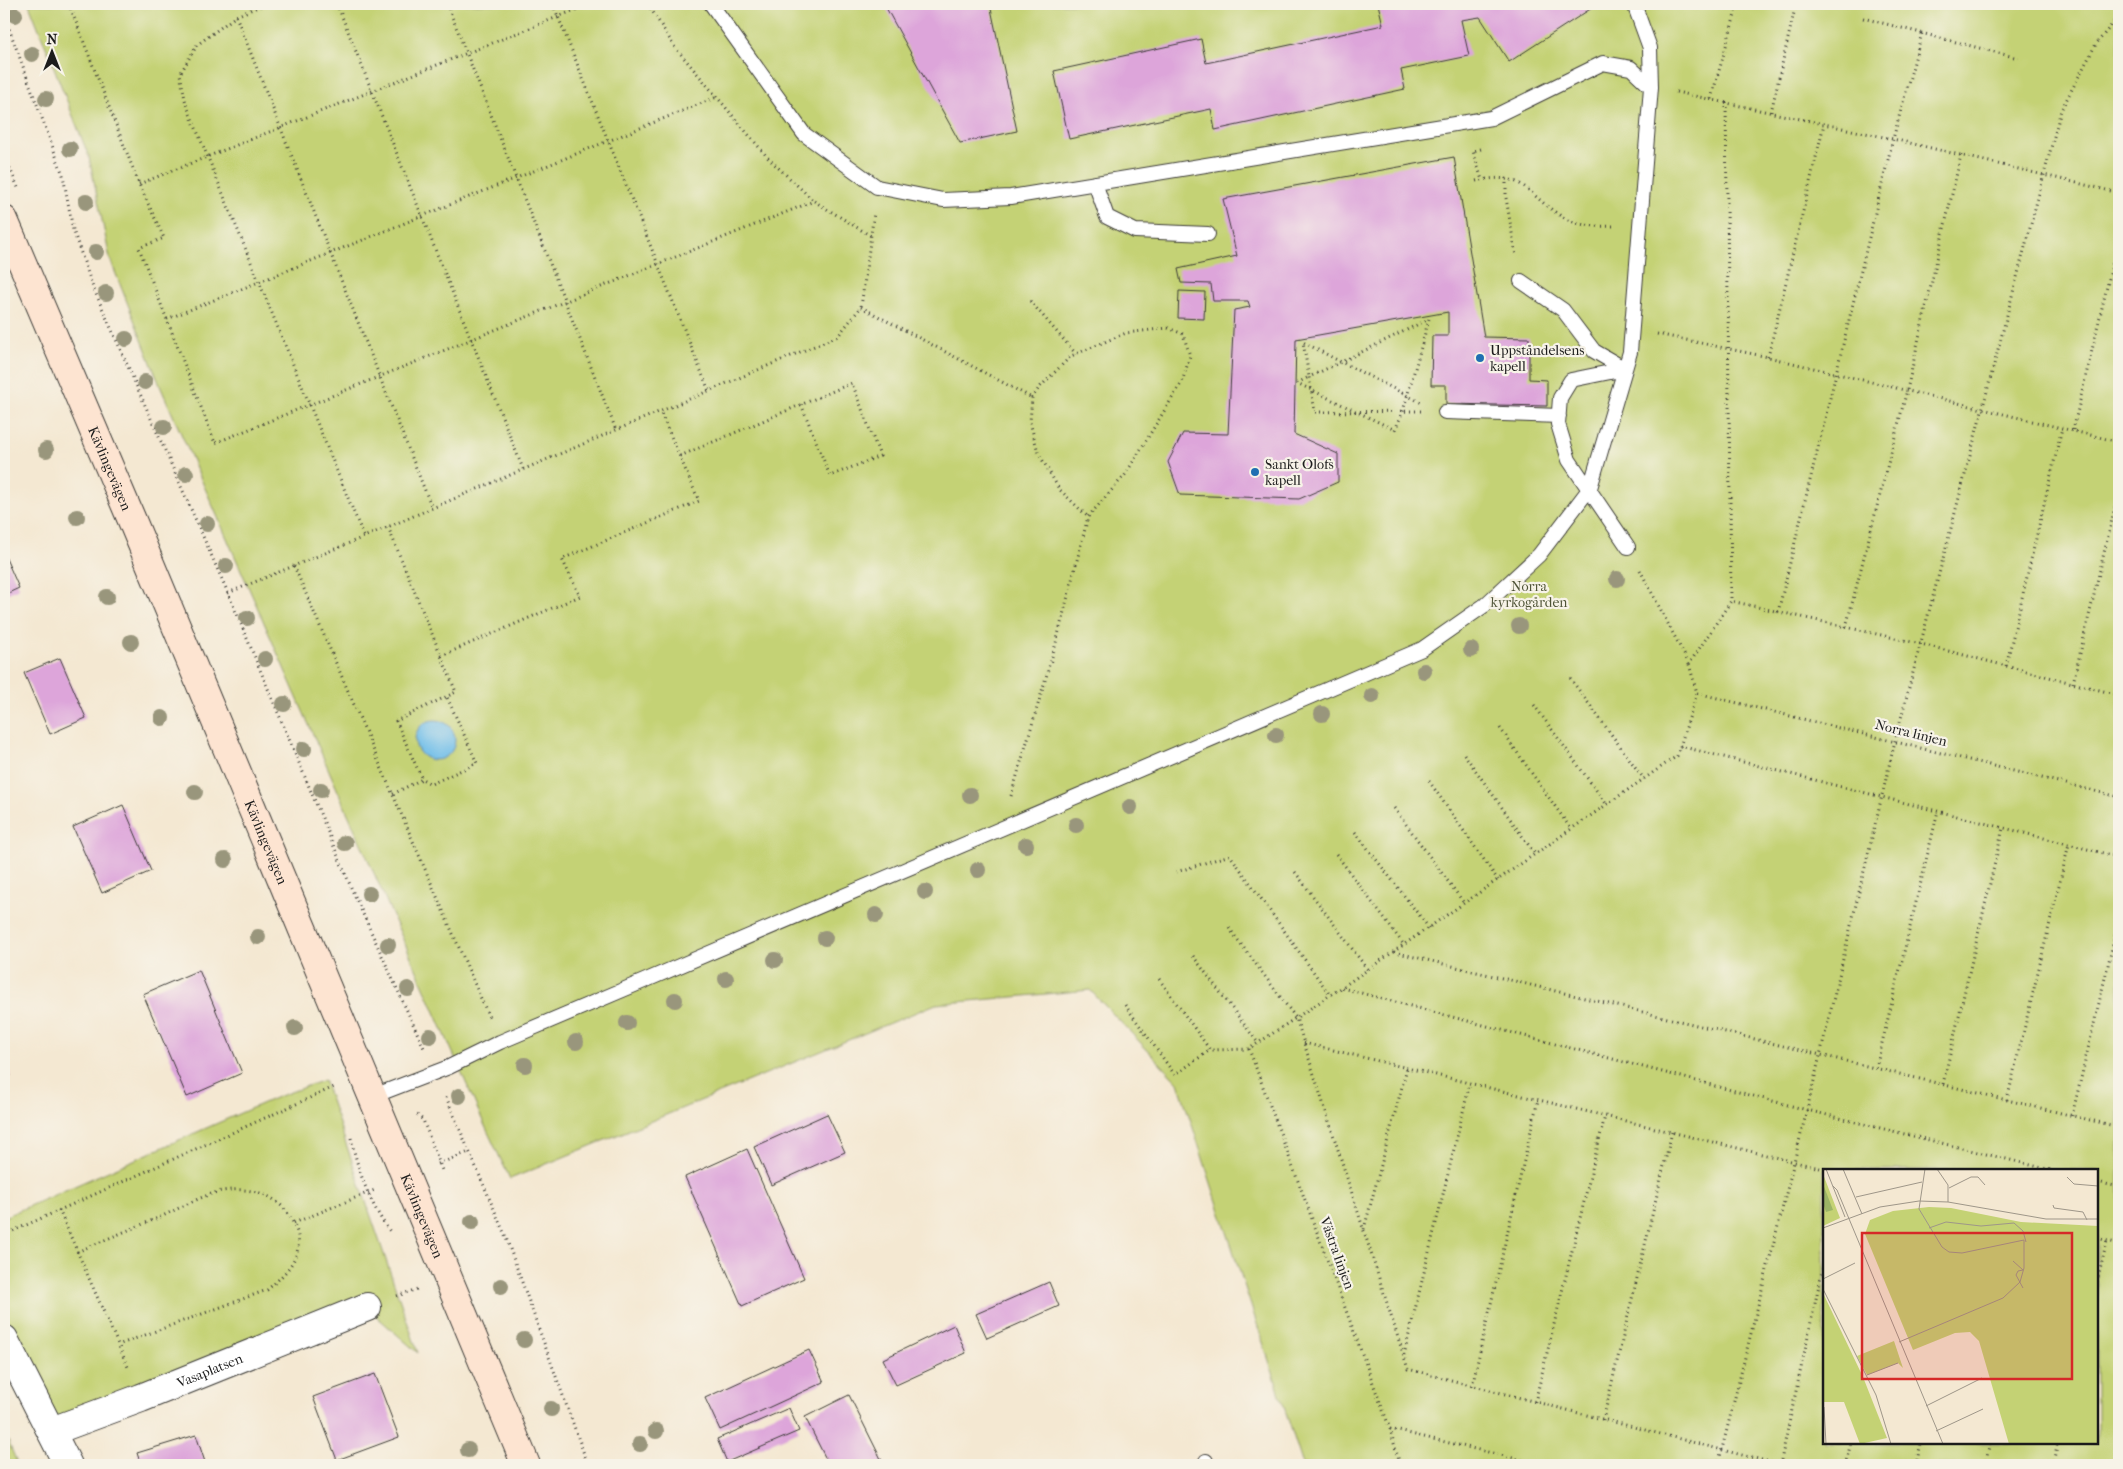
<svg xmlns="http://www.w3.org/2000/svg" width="2123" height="1469" font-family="'IM FELL French Canon',serif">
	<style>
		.green { fill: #c4d274; stroke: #707748; fill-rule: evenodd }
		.water { fill: #6ebde9; stroke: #456c82 }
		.building { fill: #dda5da }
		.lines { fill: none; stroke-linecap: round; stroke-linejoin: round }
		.lane-casing { stroke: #3c3b37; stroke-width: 16 }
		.street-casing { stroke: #3c3b37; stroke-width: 30 }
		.secondary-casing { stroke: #3c3b37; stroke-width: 30 }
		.path { stroke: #3c3b37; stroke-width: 3; stroke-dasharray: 1 4; stroke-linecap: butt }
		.lane { stroke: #fff; stroke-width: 14 }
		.street { stroke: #fff; stroke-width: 28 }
		.secondary { stroke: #fde4d1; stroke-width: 28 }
		.tree { fill: #99967c }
		.poi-dot { fill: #1f6fb2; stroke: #f7f3e8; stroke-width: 2 }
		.labels { text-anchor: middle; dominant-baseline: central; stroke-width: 4.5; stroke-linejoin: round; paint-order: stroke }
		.poi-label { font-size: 14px; fill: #1c1c1c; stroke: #f7f3e8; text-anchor: start }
		.street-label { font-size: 14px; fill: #1c1c1c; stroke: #f7f3e8 }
		.park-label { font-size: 14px; fill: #4e5336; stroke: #f7f3e8 }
		.inset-road { fill: none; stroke: #9e9689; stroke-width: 1 }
		.view { fill: #d62828; fill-opacity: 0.15; stroke: #d62828; stroke-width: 2.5 }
		.inset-edge { fill: none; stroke: #1c1c1c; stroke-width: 2.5 }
	</style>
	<rect width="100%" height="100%" fill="#f7f3e8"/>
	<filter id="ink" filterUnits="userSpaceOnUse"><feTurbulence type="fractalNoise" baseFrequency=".02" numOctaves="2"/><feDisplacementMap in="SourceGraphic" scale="10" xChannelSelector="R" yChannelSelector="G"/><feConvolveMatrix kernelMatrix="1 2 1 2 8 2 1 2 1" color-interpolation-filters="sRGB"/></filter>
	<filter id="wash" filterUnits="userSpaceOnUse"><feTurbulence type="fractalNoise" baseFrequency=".0096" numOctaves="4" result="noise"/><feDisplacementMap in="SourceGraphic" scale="20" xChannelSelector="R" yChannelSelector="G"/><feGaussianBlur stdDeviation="1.12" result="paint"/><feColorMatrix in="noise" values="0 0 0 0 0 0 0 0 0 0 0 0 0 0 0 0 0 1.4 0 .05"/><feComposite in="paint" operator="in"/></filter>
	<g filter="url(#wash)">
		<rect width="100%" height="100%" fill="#f4e8d2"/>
		<!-- green -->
		<path class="green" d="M29,4h2090v1461h-816l-125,-383 -88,-92 -154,14 -426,175 -25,-53 -324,-738 -51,-129 -21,-102zM1824,1170h273v273h-273z
			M324,1080l94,273 -51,-45 -315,123 -48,-92v-122l273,-120z
			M4,1431l14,34h-14z"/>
		<!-- water -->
		<path class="water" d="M415 740a20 20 0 1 1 40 0a20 20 0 1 1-40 0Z"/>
		<g id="blocks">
			<!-- building -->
			<path class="building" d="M884,4h106l27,127 -57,12z
				M1378,4h79l1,3 12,-3h128l-89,58 -29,-45 -19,3 8,36 -68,14 4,19 -190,41 -4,-21 -142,30 -15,-68 147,-32 5,24 177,-38z
				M1454,157l30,180 45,1v41l18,1v26l-101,-2v-19h-15l1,-49h16v-24l-152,27 -2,95 44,20v28l-39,17 -119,-4 -12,-33 15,-29 45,1 6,-124 16,-3 -2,-6h-35l-2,-17 -30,-1 -3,-14 59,-13 -14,-57z
				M1179,291l26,1 -1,27 -26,-1z
				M4,554l15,34 -15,7z
				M60,658l26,60 -36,16 -26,-61z
				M123,805l28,66 -49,22 -29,-66z
				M199,970l43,103 -55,24 -44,-103z
				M4,1061l7,15 -7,4z
				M827,1114l18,38 -74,33 -17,-38z
				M747,1149l57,129 -62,28 -57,-129z
				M1049,1282l10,24 -72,32 -11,-24z
				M954,1325l12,28 -70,32 -13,-26z
				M809,1350l15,32 -104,48 -15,-32z
				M375,1374l24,63 -62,23 -24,-63z
				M849,1395l35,70h-55l-24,-48z
				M789,1408l10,23 -72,31 -10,-23z
				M196,1435l10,30h-65l-4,-12z"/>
		</g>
	</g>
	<g filter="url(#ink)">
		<use href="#blocks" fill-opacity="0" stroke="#3c3b37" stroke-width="1"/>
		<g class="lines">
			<!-- lane casing -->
			<g class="lane-casing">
				<path id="lane" d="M1634,4l16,44 1,39
					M1095,183l12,34 28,14 73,3
					M1521,281l42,29 31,41 31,18
					M1625,369l-54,11 -11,18 -2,26 11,36 59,87
					M1445,412l114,4
					M371,1097l78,-30 51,-25 144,-61 778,-332 63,-44 54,-50 51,-67 40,-136 21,-265 -20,-19 -28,-5 -112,55 -480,79 -68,3 -66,-13 -73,-53 -93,-130
					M1204,1465l2,-4"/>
			</g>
			<!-- street casing -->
			<g class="street-casing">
				<g id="street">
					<path d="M4,1339l64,126"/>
					<path id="s1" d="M52,1431l89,-33 226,-91"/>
				</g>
			</g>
			<!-- secondary casing -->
			<g class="secondary-casing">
				<g id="secondary">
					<path id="s2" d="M4,220l127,298 395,947"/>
				</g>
			</g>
			<!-- path -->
			<path class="path" d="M69,4l70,180 25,54 -25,10 76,195 599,-242 57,35
				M265,4l-29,12 -39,29 -17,29 6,30 178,433
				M337,4l186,465
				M447,4l169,426
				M553,4l156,387
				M648,4l26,42 43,51 52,62 45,42
				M4,15l59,160 10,55 19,55 136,308 125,299 71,156
				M236,16l196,492
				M1863,18l155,40
				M1676,92l217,47 226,54
				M1711,99l27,-95
				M1726,102l5,499
				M1771,112l25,-108
				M1481,149l-8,2 9,29
				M4,154l15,36
				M1506,178v20l10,58
				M1476,181c47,-10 48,10 82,33 16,12 37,13 56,12
				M139,184l451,-180
				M1030,301l46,53
				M861,307l171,91
				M167,319l550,-222
				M1429,319l-26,92 -8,19 -98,-47 12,-6 -6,-35 38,20z
				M1657,334l111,23 351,85
				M1768,357l56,-233
				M1421,411l-106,1 -6,-35 32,-15 81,41
				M2073,430l46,-194
				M680,456l172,-73 28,73 -50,20 -29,-72
				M388,527l68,165 -60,29 26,58 9,5 46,-21 -31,-68
				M294,566l195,451
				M1640,570l49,94
				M228,593l136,-56 474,-201 23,-29 13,-94
				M1778,612l115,-473 29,-106
				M1846,627l61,-237 54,-235
				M441,656l139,-60 -18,-37 137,-58 -39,-90
				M2006,666l56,-238
				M1570,678l74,101
				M2073,683l46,-193
				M1697,693l422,104
				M1534,705l73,100
				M1500,728l71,101
				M1680,746l439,111
				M1464,754l71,100
				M1429,781l69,99
				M393,794l29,-15
				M1011,796l44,-149 33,-130 37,-42 57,-93 8,-26 -7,-22 -15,-6 -42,5 -55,23 -32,32 -7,10 -2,24 8,30 21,37 29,28
				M1394,808l70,95
				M1355,832l74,96
				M1336,854l68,91
				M1176,872l54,-17 100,140
				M1295,872l73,98
				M1229,928l67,90 112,351 373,96
				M1394,952l725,175
				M1193,956l65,87
				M1159,979l51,71 39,-1 9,-6 83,-55 336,-232 20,-63 -8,-29 42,-63 190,43 198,51
				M1342,988l465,122 244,60
				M1125,1005l50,70 35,-25
				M1304,1043l524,127
				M1249,1049l141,380 10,36
				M1876,1068l62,-257
				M1943,1084l60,-256
				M446,1097l59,138 83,230
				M2007,1100l62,-256
				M417,1115l6,5 19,50
				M2072,1116l47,-197
				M351,1138c7,33 19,67 40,95
				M438,1164l31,-12
				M2097,1182l22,5
				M59,1210l69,157
				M294,1223l83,-34
				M1364,1229l43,-161
				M4,1235l330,-148
				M2097,1238l22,6
				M77,1252c27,-12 54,-23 81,-34 16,-7 49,-25 64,-27 34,-5 61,5 74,38 10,26 -12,46 -29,61l-149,55
				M2097,1282l10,-41
				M397,1296l20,-7
				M1404,1355l66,-272
				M1472,1386l66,-286
				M1535,1402l70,-286
				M1603,1420l69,-288
				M1390,1429l153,36
				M1718,1465l89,-355 88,-369 166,-631 35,-66 23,-28
				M1780,1465l44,-203
				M1845,1465l6,-22
				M1916,1465l5,-22
				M1985,1465l5,-22
				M2052,1465l6,-22"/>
			<!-- lane -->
			<use href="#lane" class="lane"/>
			<!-- street -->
			<use href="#street" class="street"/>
			<!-- secondary -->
			<use href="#secondary" class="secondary"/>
		</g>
		<!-- trees -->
		<g class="tree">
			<circle cx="15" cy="15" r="8"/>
			<circle cx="32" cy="54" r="8"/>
			<circle cx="46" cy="99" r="8"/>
			<circle cx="70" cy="149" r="8"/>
			<circle cx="86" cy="202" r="8"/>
			<circle cx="96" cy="252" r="8"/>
			<circle cx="106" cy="293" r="8"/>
			<circle cx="126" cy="339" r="8"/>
			<circle cx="145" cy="382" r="8"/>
			<circle cx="164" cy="427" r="8"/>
			<circle cx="46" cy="450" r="8"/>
			<circle cx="186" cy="474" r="8"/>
			<circle cx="77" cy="517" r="8"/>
			<circle cx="207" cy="524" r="8"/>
			<circle cx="226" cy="566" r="8"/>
			<circle cx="1617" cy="579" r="8"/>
			<circle cx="107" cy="597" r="8"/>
			<circle cx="247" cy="618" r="8"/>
			<circle cx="1519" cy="626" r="8"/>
			<circle cx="131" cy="642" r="8"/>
			<circle cx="1471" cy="650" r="8"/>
			<circle cx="265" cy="659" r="8"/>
			<circle cx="1424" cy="671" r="8"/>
			<circle cx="1372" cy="696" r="8"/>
			<circle cx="284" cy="704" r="8"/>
			<circle cx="1322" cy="714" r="8"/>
			<circle cx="162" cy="718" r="8"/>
			<circle cx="1276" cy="735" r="8"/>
			<circle cx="304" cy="749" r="8"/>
			<circle cx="321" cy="790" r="8"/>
			<circle cx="195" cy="792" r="8"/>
			<circle cx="970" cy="795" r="8"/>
			<circle cx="1130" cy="807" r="8"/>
			<circle cx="1076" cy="825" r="8"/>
			<circle cx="345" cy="843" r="8"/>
			<circle cx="1026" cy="845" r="8"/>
			<circle cx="225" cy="860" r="8"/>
			<circle cx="978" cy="870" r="8"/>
			<circle cx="925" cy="892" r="8"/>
			<circle cx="369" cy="894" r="8"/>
			<circle cx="876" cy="915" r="8"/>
			<circle cx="258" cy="937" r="8"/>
			<circle cx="825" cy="938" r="8"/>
			<circle cx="388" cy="945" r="8"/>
			<circle cx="775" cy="960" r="8"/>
			<circle cx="726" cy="979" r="8"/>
			<circle cx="408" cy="989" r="8"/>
			<circle cx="675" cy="1000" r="8"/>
			<circle cx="627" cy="1023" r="8"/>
			<circle cx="295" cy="1028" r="8"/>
			<circle cx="430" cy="1036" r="8"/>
			<circle cx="576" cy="1042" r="8"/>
			<circle cx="525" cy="1065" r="8"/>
			<circle cx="459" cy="1096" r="8"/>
			<circle cx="472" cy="1222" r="8"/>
			<circle cx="501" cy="1286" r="8"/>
			<circle cx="524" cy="1340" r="8"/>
			<circle cx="551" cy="1409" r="8"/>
			<circle cx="656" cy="1431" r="8"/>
			<circle cx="640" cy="1444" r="8"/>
			<circle cx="468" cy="1450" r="8"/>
		</g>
	</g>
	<!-- markers -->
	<g class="poi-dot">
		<circle cx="1480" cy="358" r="5"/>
		<circle cx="1255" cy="472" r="5"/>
	</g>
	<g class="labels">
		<!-- poi labels -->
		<g class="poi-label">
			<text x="1490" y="350">Uppståndelsens<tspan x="1490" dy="16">kapell</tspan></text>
			<text x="1265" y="464">Sankt Olofs<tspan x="1265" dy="16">kapell</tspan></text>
		</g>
		<!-- street labels -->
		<g class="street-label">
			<text stroke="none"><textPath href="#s2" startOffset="270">Kävlingevägen</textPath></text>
			<text transform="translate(1911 733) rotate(14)">Norra linjen</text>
			<text stroke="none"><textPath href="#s2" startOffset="675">Kävlingevägen</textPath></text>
			<text stroke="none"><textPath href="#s2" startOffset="1080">Kävlingevägen</textPath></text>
			<text transform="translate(1337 1253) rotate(70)">Västra linjen</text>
			<text stroke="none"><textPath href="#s1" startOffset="169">Vasaplatsen</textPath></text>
		</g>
		<!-- park labels -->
		<g class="park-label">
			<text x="1529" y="586">Norra<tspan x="1529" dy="16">kyrkogården</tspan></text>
		</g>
	</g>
	<!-- overview -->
	<g transform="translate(1823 1169)">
		<rect width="275" height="275" fill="#f4e8d2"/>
		<path d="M0,5l17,44 -17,8zM106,38l22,1 70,14 77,4v218h-89l-30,-103 -9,-9 -15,1 -42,17 -48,-116 5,-14 23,-9zM0,124l40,84 24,61 -27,6 -16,-42h-21zM71,172l9,27 -5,-5 -31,12 -10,-19z" fill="#c4d274"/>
		<path d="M0,15l10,26 -7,2 -3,-9z" fill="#9bb466"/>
		<path class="inset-road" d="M3,0l19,48M20,0l19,45M114,0l11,16v17M244,8l7,7 24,2M10,17l4,4 106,254M126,19l22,-11h7l7,8M33,28l66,-15M230,36l1,3 29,4 4,8M0,59l57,-21 39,-6 29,1 98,17h52M106,59l17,-6 35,4 33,-3 9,8 3,11M190,92l10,9 -5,1 -2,4 7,13M0,110l32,-16M0,120l53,106 15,49M76,173l104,-44 17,-16 4,-14v-28l-62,13 -13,-1 -7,-5 -23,-38 6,-40M44,206l31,-12M103,237l56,-28M1,238l2,37M113,262l47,-22"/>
		<path class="view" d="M39,64h210v146h-210z"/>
		<rect width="275" height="275" class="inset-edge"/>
	</g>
	<!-- margin -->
	<rect width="2123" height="1469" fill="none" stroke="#f7f3e8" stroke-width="20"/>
	<!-- north arrow -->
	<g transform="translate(52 52)" stroke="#f7f3e8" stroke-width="4" paint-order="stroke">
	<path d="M0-4L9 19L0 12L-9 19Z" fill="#1c1c1c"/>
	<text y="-8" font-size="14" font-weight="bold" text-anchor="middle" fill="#1c1c1c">N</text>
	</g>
</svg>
